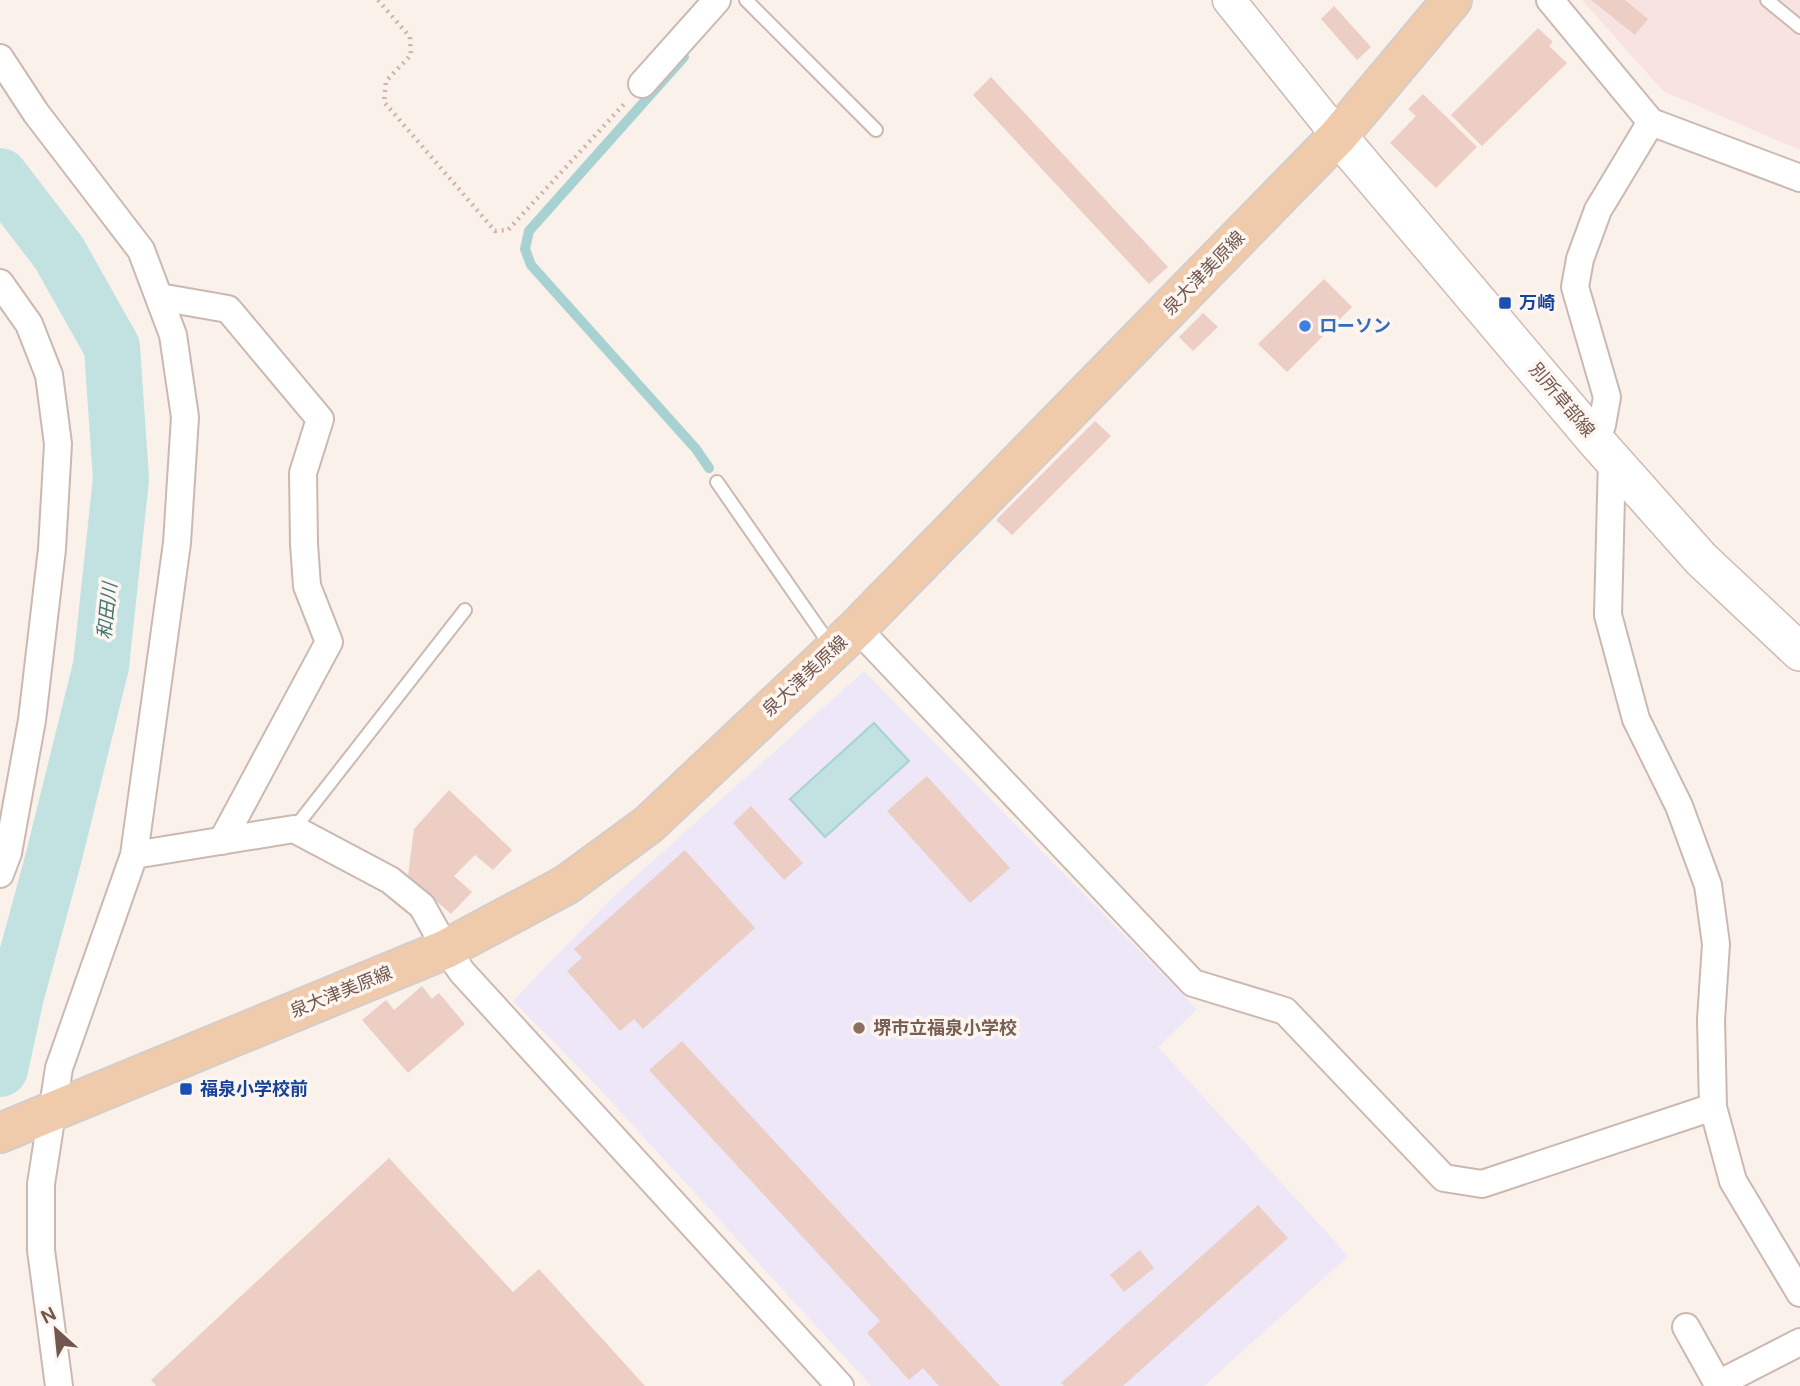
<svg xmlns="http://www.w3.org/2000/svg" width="1800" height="1386" font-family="'DM Sans','Noto Sans JP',sans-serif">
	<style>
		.commercial { fill: #f9e3e0 }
		.education { fill: #eee7f7 }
		.water { fill: #c1e2e1; stroke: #a8d2d2; stroke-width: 2 }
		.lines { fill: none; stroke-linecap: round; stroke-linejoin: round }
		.stream { stroke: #a8d2d2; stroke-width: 10 }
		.river { stroke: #c1e2e1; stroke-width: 56 }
		.building { fill: #eccec5 }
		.service-casing { stroke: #cbb9b1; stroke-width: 16 }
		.minor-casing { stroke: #cbb9b1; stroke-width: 30 }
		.tertiary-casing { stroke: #cbb9b1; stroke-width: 35 }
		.secondary-casing { stroke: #cfbab2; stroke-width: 40 }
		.primary-casing { stroke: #d5cdca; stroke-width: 42 }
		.path { stroke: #d1b1a8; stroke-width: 4.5; stroke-dasharray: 2 5; stroke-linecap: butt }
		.service { stroke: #fff; stroke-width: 12 }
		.minor { stroke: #fff; stroke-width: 26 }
		.tertiary { stroke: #fff; stroke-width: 32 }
		.secondary { stroke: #fff; stroke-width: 37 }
		.primary { stroke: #f0cbab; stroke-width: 38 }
		.transit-dot { fill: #1a4fb4; stroke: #fdf6f0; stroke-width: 2.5 }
		.shop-dot { fill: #3f7fe0; stroke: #fdf6f0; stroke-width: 2.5 }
		.education-dot { fill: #8d6e63; stroke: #fdf6f0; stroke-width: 2.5 }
		.labels { text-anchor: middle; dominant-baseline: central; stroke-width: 7; stroke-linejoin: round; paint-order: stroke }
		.street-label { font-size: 18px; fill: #725750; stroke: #fdf6f0 }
		.transit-label { font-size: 18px; font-weight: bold; fill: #164399; stroke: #fdf6f0; text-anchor: start }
		.shop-label { font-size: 18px; font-weight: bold; fill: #366cbe; stroke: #fdf6f0; text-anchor: start }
		.education-label { font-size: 18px; font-weight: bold; fill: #785e54; stroke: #fdf6f0; text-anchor: start }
		.water-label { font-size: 19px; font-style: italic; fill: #467575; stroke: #fdf6f0 }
	</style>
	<rect width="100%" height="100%" fill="#faf1ea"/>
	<!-- commercial -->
	<path class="commercial" d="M1582,0h218v150l-137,-59z"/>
	<!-- education -->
	<path class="education" d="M864,671l333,338 -39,38 190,209 -144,130h-333l-274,-300 -84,-85 102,-106z"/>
	<!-- water -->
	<path class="water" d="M874,723l35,38 -84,76 -35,-38z"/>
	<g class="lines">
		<!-- stream -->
		<path class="stream" d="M684,57l-155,174 -4,18 6,16 165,184 13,19"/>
		<!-- river -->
		<path class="river" d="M0,176l59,77 53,94 9,132 -20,187 -48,194 -37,136 -16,73"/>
	</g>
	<!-- building -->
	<path class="building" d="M1591,0h34l23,19 -13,16z
		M1334,6l37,41 -14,13 -36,-41z
		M1538,28l15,14 -4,4 18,17 -85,83 -31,-31z
		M991,77l177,190 -19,17 -176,-189z
		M1423,94l54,53 -41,41 -46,-45 26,-27 -8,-7z
		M1324,279l28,28 -65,65 -29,-28z
		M1203,313l15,14 -25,24 -14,-14z
		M1095,421l16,15 -99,99 -16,-15z
		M927,776l83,92 -40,35 -83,-92z
		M449,790l63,60 -19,20 -18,-15 -21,21 18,16 -21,22 -43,-38 6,-47z
		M751,806l52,57 -19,17 -51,-57z
		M685,850l70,78 -112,101 -9,-10 -14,12 -53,-60 15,-13 -8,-9z
		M422,986l10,13 7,-6 26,31 -57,49 -46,-53 24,-20 8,10z
		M682,1041l318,345h-61l-16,-18 -14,12 -42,-47 13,-12 -231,-251z
		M389,1158l124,134 26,-23 106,117h-489l-5,-6z
		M1258,1205l30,33 -165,148h-59l-3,-3z
		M1140,1250l14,18 -30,24 -14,-17z"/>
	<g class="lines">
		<!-- service casing -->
		<g class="service-casing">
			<path id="service" d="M746,0l130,130
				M1767,0l33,27
				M717,482l114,164
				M294,829l171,-219"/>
		</g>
		<!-- minor casing -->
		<g class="minor-casing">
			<path id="minor" d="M1550,0l101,122 149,56
				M0,58l36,55 105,137 32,85 12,82 -8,126 -43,312 -75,213 -18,116v66l18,136
				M642,84l75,-84
				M0,283l29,41 20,51 9,69 -6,105 -20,171 -24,133 -8,21
				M159,297l69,12 92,110 -17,54 1,71 3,42 22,56 -107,199
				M1596,441l6,-16 5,-28 -32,-110 5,-28 18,-49 53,-88
				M1612,458l-4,157 28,104 43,87 29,79 8,59 -5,76 2,87 20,74 67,112
				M857,628l336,355 92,28 159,167 38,6 231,-77
				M134,855l160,-26 96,51 32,26 24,43 16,23 378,414
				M1686,1327l33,59
				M1718,1384l82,-42"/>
		</g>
		<!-- tertiary casing -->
		<g class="tertiary-casing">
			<path id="tertiary" d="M1229,0l109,136"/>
		</g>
		<!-- secondary casing -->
		<g class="secondary-casing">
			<path id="secondary" d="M1338,136l258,305 105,118 99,93"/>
		</g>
		<!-- primary casing -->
		<g class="primary-casing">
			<path id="primary" d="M0,1133l446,-184 120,-64 82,-60 209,-197 481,-492 114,-136"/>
		</g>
		<!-- path -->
		<path class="path" d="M378,0l32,37 1,18 -25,26 -2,21 111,129 13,-1 117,-127"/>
		<!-- service -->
		<use href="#service" class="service"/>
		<!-- minor -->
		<use href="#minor" class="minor"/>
		<!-- tertiary -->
		<use href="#tertiary" class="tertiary"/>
		<!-- secondary -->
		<use href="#secondary" class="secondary"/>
		<!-- primary -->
		<use href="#primary" class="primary"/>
	</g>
	<!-- markers -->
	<g class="transit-dot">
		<rect x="1498" y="296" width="14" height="14" rx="3.5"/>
		<rect x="179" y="1082" width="14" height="14" rx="3.5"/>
	</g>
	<circle class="shop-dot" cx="1305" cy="326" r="7"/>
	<circle class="education-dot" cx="859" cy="1028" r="7"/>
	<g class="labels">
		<!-- street labels -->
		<g class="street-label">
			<text transform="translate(1204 273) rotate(-46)">泉大津美原線</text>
			<text transform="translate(1562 400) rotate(50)">別所草部線</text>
			<text transform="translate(805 676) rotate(-43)">泉大津美原線</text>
			<text transform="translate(341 992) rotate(-22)">泉大津美原線</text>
		</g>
		<!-- transit labels -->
		<g class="transit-label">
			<text x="1519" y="303">万崎</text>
			<text x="200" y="1089">福泉小学校前</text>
		</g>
		<!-- shop labels -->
		<g class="shop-label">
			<text x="1319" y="326">ローソン</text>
		</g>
		<!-- education labels -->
		<g class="education-label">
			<text x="873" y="1028">堺市立福泉小学校</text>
		</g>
		<!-- water labels -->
		<g class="water-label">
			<text transform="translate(107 611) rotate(-84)">和田川</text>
		</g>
	</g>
	<!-- north arrow -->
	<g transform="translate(56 1330) rotate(333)" stroke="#fdf6f0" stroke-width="5" paint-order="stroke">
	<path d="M0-5L12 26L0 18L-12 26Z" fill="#725750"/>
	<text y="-10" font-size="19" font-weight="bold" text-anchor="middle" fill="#725750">N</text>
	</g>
</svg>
